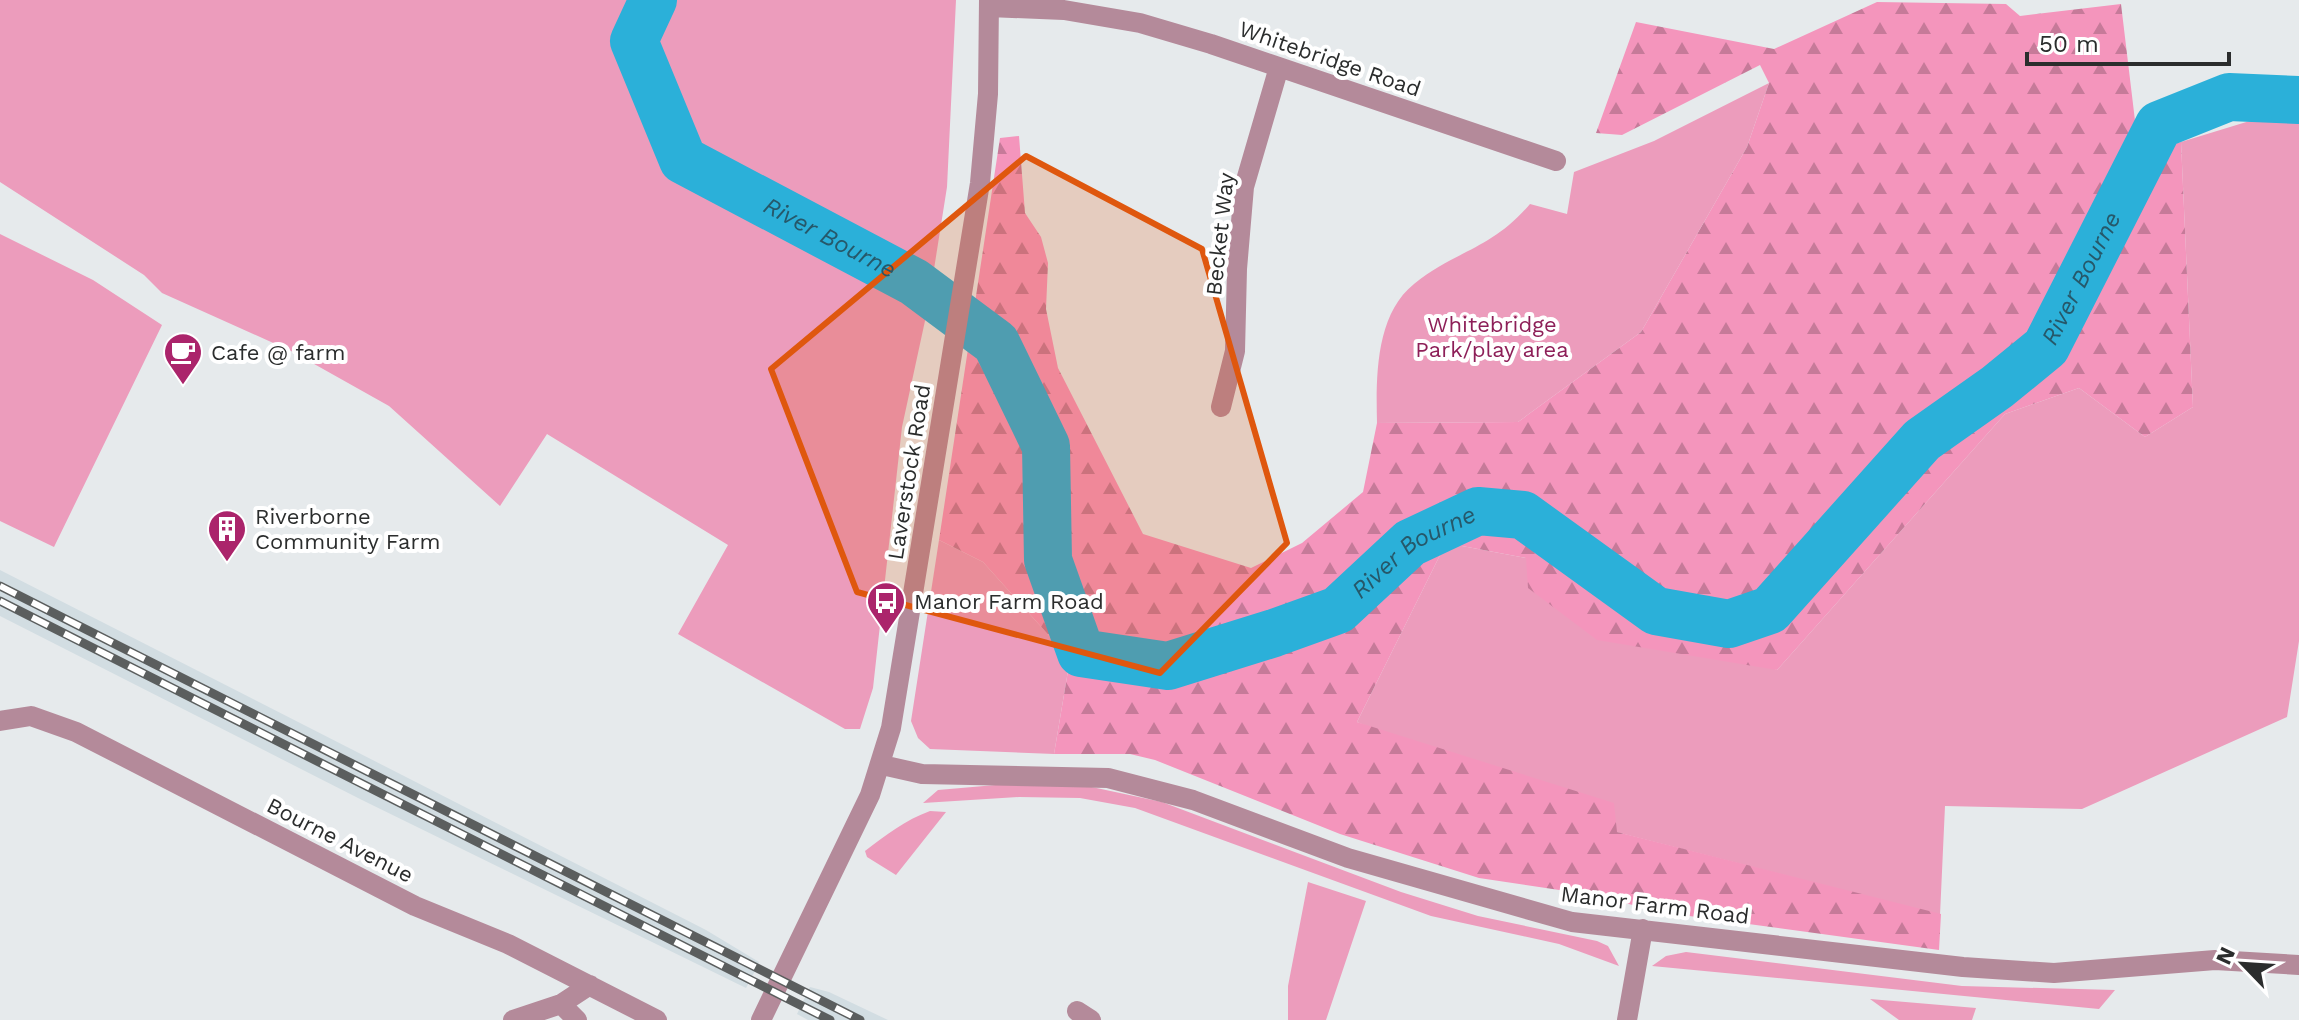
<svg xmlns="http://www.w3.org/2000/svg" width="2299" height="1020" font-family="'Work Sans',sans-serif">
	<style>
		.built { fill: #d2dde2 }
		.green { fill: #ec9cbc }
		.forest { fill: url(#forest-firs) }
		.lines { fill: none; stroke-linecap: round; stroke-linejoin: round }
		.river { stroke: #2bb0d9; stroke-width: 48 }
		.minor { stroke: #b48a9a; stroke-width: 20 }
		.rail-casing { stroke: #5b5e5e; stroke-width: 9 }
		.rail { stroke: #fff; stroke-width: 6; stroke-dasharray: 18; stroke-linecap: butt }
		.marked { fill: #df570e; fill-opacity: 0.2; stroke: #df570e; stroke-width: 6; stroke-linejoin: round }
		.labels { text-anchor: middle; dominant-baseline: central; stroke-width: 8; stroke-linejoin: round; paint-order: stroke }
		.street-label { font-size: 22px; fill: #2b2d2d; stroke: #fff }
		.park-label { font-size: 22px; fill: #8d1f58; stroke: #fff }
		.poi-label { font-size: 22px; fill: #2b2d2d; stroke: #fff; text-anchor: start }
		.water-label { font-size: 24px; font-style: italic; fill: #26586a; stroke: #fff }
	</style>
	<defs>
		<pattern id="forest-firs" width="22" height="20" patternUnits="userSpaceOnUse" patternTransform="scale(2)"><rect width="22" height="20" fill="#f495bc"/><path d="M5 1l3.5 6h-7zM16 11l3.5 6h-7z" fill="#c67a99"/></pattern>
	</defs>
	<rect width="100%" height="100%" fill="#e6eaec"/>
	<!-- built -->
	<path class="built" d="M0,570l706,360 53,32 -3,7 -10,19 -384,-188 -362,-184z
		M810,987l19,5 59,28h-80l-11,-6z"/>
	<!-- green -->
	<path class="green" d="M0,0h956l-9,187 -19,120 -26,120 -29,261 -13,41h-15l-167,-95 50,-89 -181,-111 -47,72 -111,-100 -98,-55 -129,-58 -18,-18 -144,-93z
		M1769,83l-22,64 -106,185 -123,90 -141,1c-1,-44 -2,-108 37,-139 42,-34 77,-34 116,-80l37,10 7,-42 80,-31z
		M2299,106v535l-12,76 -205,92 -137,-3 -5,109 -324,-83 -259,-110 89,-179 80,15 251,112 228,-256 74,-26 66,49 48,-30 -12,-265z
		M0,234l93,46 69,45 -108,222 -54,-26z
		M939,540l44,22 87,97 -16,95 -124,-5 -12,-11 -7,-17z
		M1007,784l80,2 75,16 239,90 77,24 119,25 11,5 11,20 -60,-22 -128,-28 -296,-108 -55,-10 -61,-1 -96,6 15,-13z
		M930,811l16,1 -50,63 -29,-18 -2,-6c21,-16 40,-31 65,-40z
		M1308,882l58,19 -40,119h-38v-34z
		M1686,952l276,34 153,4 -16,19 -447,-43 14,-10z
		M1870,999l106,9 -4,12h-73z"/>
	<!-- forest -->
	<path class="forest" d="M1877,2l129,2 14,12 101,-12 18,150 42,-12 12,265 -48,30 -66,-49 -74,26 -228,256 -180,-30 -69,-52 -2,-30 -80,-15 -89,179 257,81 3,29 324,82 -2,36 -272,-37 -81,-19 -107,-16 -139,-44 -185,-74 -25,-6h-76l16,-95 -87,-97 -44,-22 61,-402 19,-2 6,77 16,24 7,26 -2,46 12,59 85,166 108,34 51,-25 61,-51 14,-69 141,-1 123,-90 106,-185 22,-64 -9,-18 -138,70 -26,-2 40,-111 138,27z"/>
	<g class="lines">
		<!-- river -->
		<path class="river" id="s1" d="M653,0l-19,41 49,119 231,122 82,61 50,103 2,114 33,93 87,13 106,-33 64,-23 72,-67 68,-32 45,4 133,96 73,13 41,-14 152,-170 75,-53 49,-40 113,-222 70,-28 70,3"/>
		<!-- minor -->
		<path class="minor" d="M989,7l75,3 76,13 71,21 345,117
			M1221,407l14,-56 2,-82 7,-82 35,-120
			M0,721l31,-5 45,16 339,174 93,38 149,76
			M882,765l40,9 186,4 85,22 155,58 224,64 391,45 91,6 161,-13 84,5
			M561,1004l16,16
			M1077,1011l14,9
			M513,1020l48,-16 29,-19
			M761,1020l109,-225 21,-67 89,-545 8,-89 1,-94
			M1627,1020l16,-91"/>
		<!-- rail casing -->
		<g class="rail-casing">
			<path id="rail" d="M0,586l860,434
				M0,601l830,419"/>
		</g>
		<!-- rail -->
		<use href="#rail" class="rail"/>
	</g>
	<!-- marked area -->
	<path class="marked" d="M1026,156l176,93 85,294 -127,130 -303,-81 -86,-223z"/>
	<!-- icons -->
	<defs>
		<g id="cafe-pin" transform="scale(2)"><path d="M0 17L-7.5 6A9.5 9.5 0 1 1 7.5 6Z" fill="#ab246b" stroke="#fff"/><path d="M-5.5-4.5H6V0H3Q3 3.5 0 3.5H-2.5Q-5.5 3.5-5.5 0ZM3-3.2v2h1.7v-2ZM-6 4.5H4V6H-6Z" fill="#fff"/></g>
		<g id="building-pin" transform="scale(2)"><path d="M0 17L-7.5 6A9.5 9.5 0 1 1 7.5 6Z" fill="#ab246b" stroke="#fff"/><path d="M-4-6H4V6H1V3H-1V6H-4ZM-2.5-4.3h1.7v1.8h-1.7ZM.8-4.3h1.7v1.8H.8ZM-2.5-1h1.7V.8h-1.7ZM.8-1h1.7V.8H.8Z" fill="#fff"/></g>
		<g id="bus-pin" transform="scale(2)"><path d="M0 17L-7.5 6A9.5 9.5 0 1 1 7.5 6Z" fill="#ab246b" stroke="#fff"/><path d="M-5-6H5V4H4V6H2V4H-2V6H-4V4H-5ZM-3.5-4V0h7V-4ZM-3.5 1.2v1.5H-2V1.2ZM2 1.2v1.5H3.5V1.2Z" fill="#fff"/></g>
	</defs>
	<g fill-rule="evenodd">
		<use href="#cafe-pin" x="183" y="352"/>
		<use href="#building-pin" x="227" y="529"/>
		<use href="#bus-pin" x="886" y="601"/>
	</g>
	<g class="labels">
		<!-- street labels -->
		<g class="street-label">
			<text transform="translate(1330 59) rotate(19)">Whitebridge Road</text>
			<text transform="translate(1220 234) rotate(-84)">Becket Way</text>
			<text transform="translate(909 472) rotate(-81)">Laverstock Road</text>
			<text transform="translate(340 840) rotate(27)">Bourne Avenue</text>
			<text transform="translate(1655 905) rotate(7)">Manor Farm Road</text>
		</g>
		<!-- park labels -->
		<g class="park-label">
			<text x="1492" y="324">Whitebridge<tspan x="1492" dy="25">Park/play area</tspan></text>
		</g>
		<!-- poi labels -->
		<g class="poi-label">
			<text x="211" y="352">Cafe @ farm</text>
			<text x="255" y="516">Riverborne<tspan x="255" dy="25">Community Farm</tspan></text>
			<text x="914" y="601">Manor Farm Road</text>
		</g>
		<!-- water labels -->
		<g class="water-label">
			<text stroke="none"><textPath href="#s1" startOffset="340">River Bourne</textPath></text>
			<text stroke="none"><textPath href="#s1" startOffset="2092">River Bourne</textPath></text>
			<text stroke="none"><textPath href="#s1" startOffset="1228">River Bourne</textPath></text>
		</g>
	</g>
	<!-- north arrow -->
	<g transform="translate(2243 964) rotate(295)" stroke="#ffffff" stroke-width="6" paint-order="stroke">
	<path d="M0-6L14 30L0 20L-14 30Z" fill="#2b2d2d"/>
	<text y="-12" font-size="22" font-weight="bold" text-anchor="middle" fill="#2b2d2d">N</text>
	</g>
	<!-- scale -->
	<path d="M2027 52v12h202v-12" fill="none" stroke="#2b2d2d" stroke-width="4"/>
	<text x="2039" y="52" font-size="24" fill="#2b2d2d" stroke="#ffffff" stroke-width="6" paint-order="stroke">50 m</text>
</svg>
